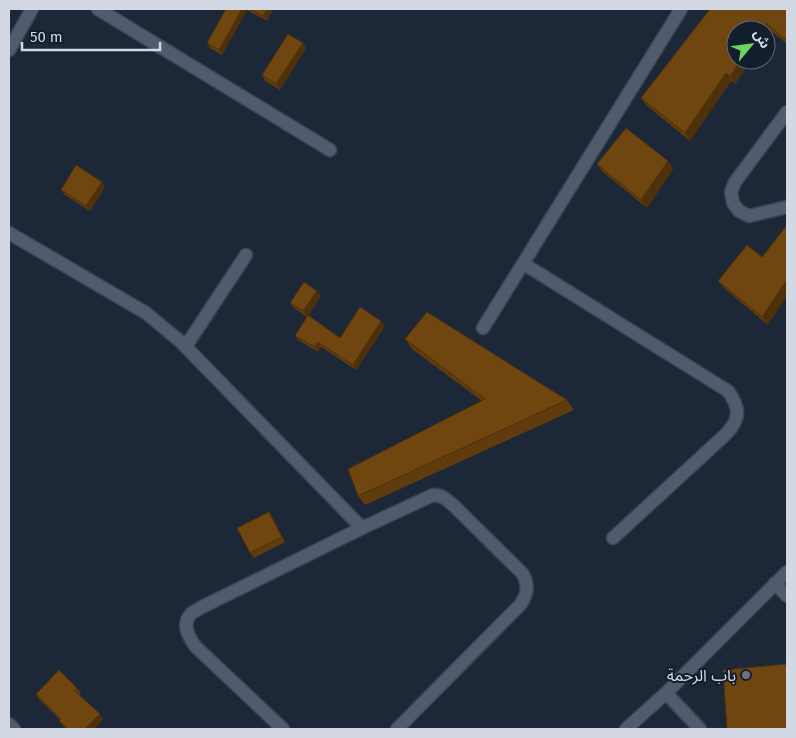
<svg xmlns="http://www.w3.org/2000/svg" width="796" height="738" font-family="'Fira Sans','Noto Sans Arabic',sans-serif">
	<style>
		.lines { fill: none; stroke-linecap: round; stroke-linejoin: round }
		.street-casing { stroke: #3b4451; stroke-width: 15 }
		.street { stroke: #505c6e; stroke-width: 12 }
		.wall { fill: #5f3b0e }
		.shaded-wall { fill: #4e300b }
		.building { fill: #6f4510; stroke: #4e300b }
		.worship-dot { fill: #6b7280; stroke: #131e2d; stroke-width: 2 }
		.labels { text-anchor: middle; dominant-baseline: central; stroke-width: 4; stroke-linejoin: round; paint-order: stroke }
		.poi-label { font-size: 16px; fill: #d2d9e4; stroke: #131e2d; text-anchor: end }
	</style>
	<rect width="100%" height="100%" fill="#1c2737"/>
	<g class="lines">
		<!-- street casing -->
		<g class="street-casing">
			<path id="street" d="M98,9l232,141
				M9,50l23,-41
				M787,112l-52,70 -4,10 2,11 6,8 10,5 38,-9
				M9,233l137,80 35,29 181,186
				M524,264l204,127c13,18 12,29 -3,44l-112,103
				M483,328l198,-319
				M186,346l60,-91
				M775,583l12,13
				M666,693l34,36
				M9,724l5,5
				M283,729l-87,-82c-7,-9 -15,-23 -5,-33 3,-3 8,-5 11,-7l160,-79 71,-33c9,0 13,4 20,10l69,68c7,11 6,21 -2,32l-123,124
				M626,729l40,-36 121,-121"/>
		</g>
		<!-- street -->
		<use href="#street" class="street"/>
	</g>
	<!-- wall -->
	<path class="wall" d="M226,9h47l-6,12 -20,-11 -25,45 -12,-7 -3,-5z
		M787,9v35l-16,-13 -36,53 -4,-3 -41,60 -44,-36 -5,-7z
		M306,48l-26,42 -15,-9 -3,-6z
		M668,161l5,8 -26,39 -44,-36 -6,-8z
		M105,187l-15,24 -25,-16 -4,-5z
		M747,245l21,80 -44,-37 -6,-7z
		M317,291l4,5 -14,21 -13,-9 -4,-5z
		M385,326l-29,44 -35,-23 -3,5 -20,-12 -3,-4 45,2z
		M405,339l162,61 7,10 -209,95 -7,-9 124,-95 -70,-52z
		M269,512l3,5 13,25 -31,16 -4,-5z
		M77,688l4,5 -2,2 21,19 3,5 -9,10h-28l-7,-8 1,-1 -21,-21 -3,-5z"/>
	<!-- shaded-wall -->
	<path class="shaded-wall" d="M242,9h4l1,1 -25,45 -3,-5z
		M267,9h6l-6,12 -4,-5z
		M766,23l5,8 -5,8v-9h-5z
		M303,43l3,5 -26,42 -4,-6z
		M741,60h10l-16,24 -5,-8z
		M726,73l5,8 -41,60 -5,-8z
		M668,161l5,8 -26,39 -6,-8z
		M102,182l3,5 -15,24 -4,-5z
		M787,280v16l-19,29 -6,-8z
		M317,291l4,5 -14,21 -4,-6z
		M381,321l4,5 -29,44 -3,-5z
		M318,342l3,5 -3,5 -3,-5z
		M100,714l3,5 -9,10h-9z"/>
	<!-- building -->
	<path class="building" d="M226,9h16l-23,41 -12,-7z
		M251,9h16l-4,7z
		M710,9h77v32l-21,-18 -5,7h-25v30h5l-11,16 -4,-3 -41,60 -44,-35z
		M288,34l15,9 -27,41 -14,-9z
		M626,128l42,33 -27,39 -44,-36z
		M76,165l26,17 -16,24 -25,-16z
		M787,225v55l-25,37 -44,-36 29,-36 15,12z
		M304,282l13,9 -14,20 -13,-8z
		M360,307l21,14 -28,44 -35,-23 -3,5 -20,-11 13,-21 32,23z
		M427,312l140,88 -209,96 -10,-27 137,-70 -80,-60z
		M269,512l13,25 -32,16 -13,-25z
		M787,664v65h-60l-4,-59z
		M59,670l18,18 -2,3 25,23 -15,15h-17l-9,-8 2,-2 -25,-25z"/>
	<!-- markers -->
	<circle class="worship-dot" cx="746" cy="675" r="5"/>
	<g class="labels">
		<!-- poi labels -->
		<g class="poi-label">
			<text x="736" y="675">باب الرحمة</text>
		</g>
	</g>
	<!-- border -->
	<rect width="796" height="738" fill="none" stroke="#d2d9e4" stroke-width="20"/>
	<!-- north arrow -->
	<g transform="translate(751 45) rotate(61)"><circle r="24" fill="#131e2d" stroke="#5f6976"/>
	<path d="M0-4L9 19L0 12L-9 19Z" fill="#6cd362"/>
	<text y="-8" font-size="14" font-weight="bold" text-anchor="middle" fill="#d2d9e4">ش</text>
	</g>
	<!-- scale -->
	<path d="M22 42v8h138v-8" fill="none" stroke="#d2d9e4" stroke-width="2.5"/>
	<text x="30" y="42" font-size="15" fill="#d2d9e4" stroke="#131e2d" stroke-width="4" paint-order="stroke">50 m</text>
</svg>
